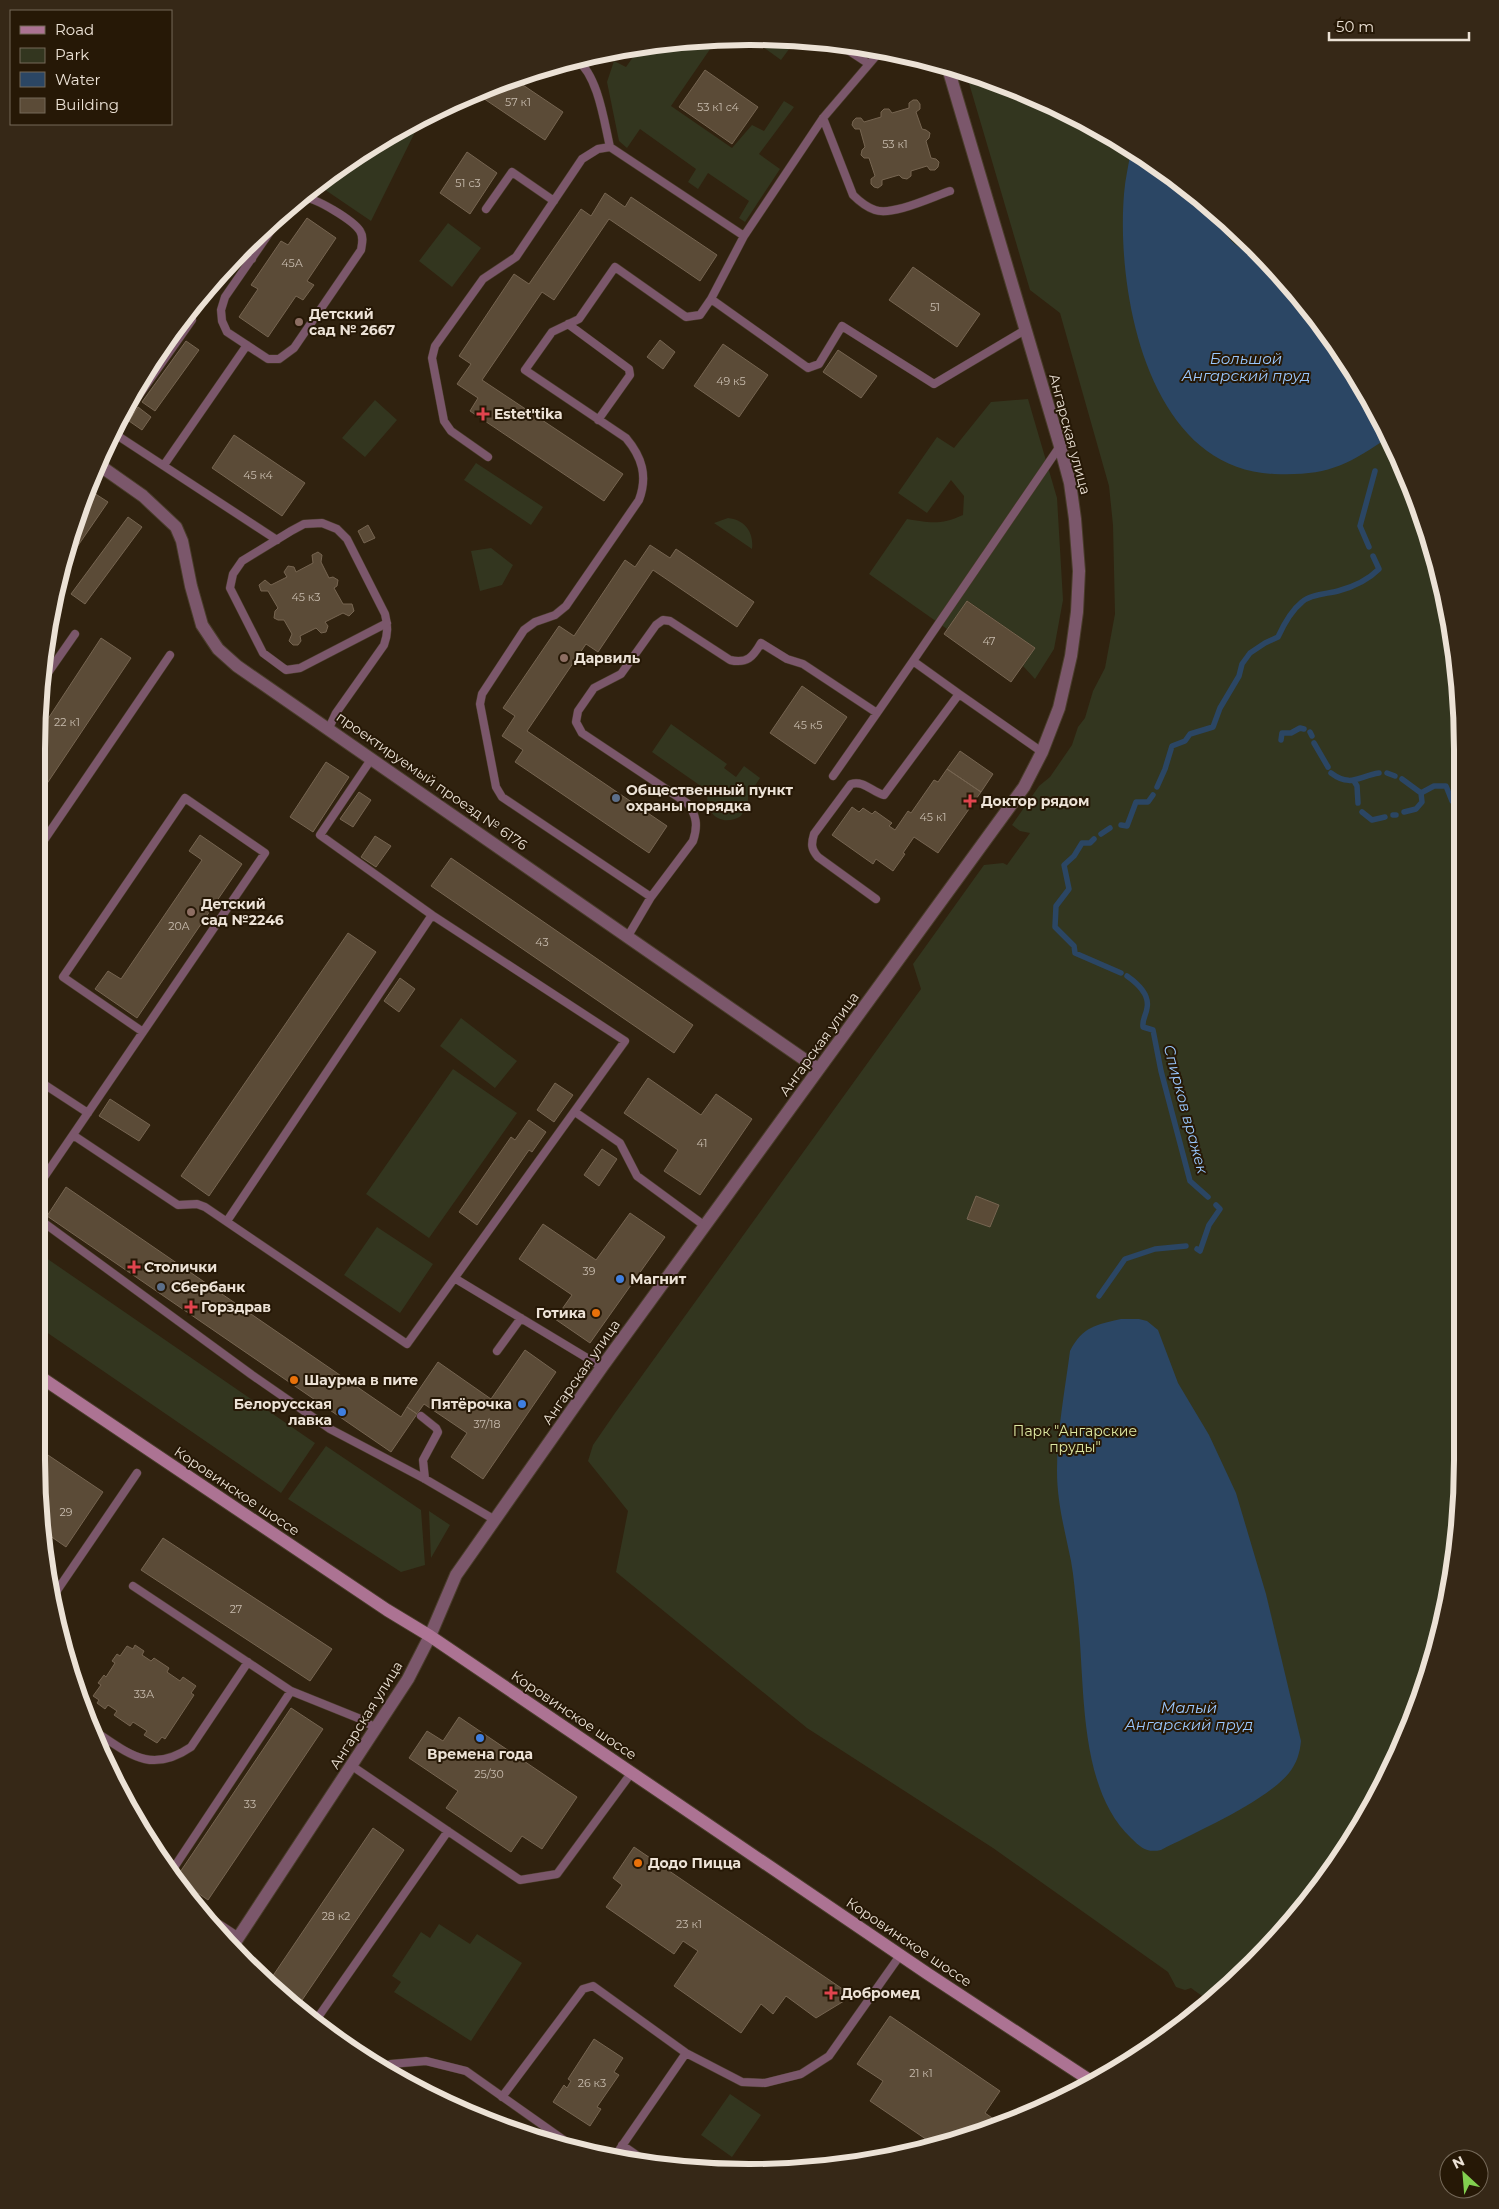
<svg xmlns="http://www.w3.org/2000/svg" width="1499" height="2209" font-family="Montserrat,sans-serif">
	<style>
		.green { fill: #33361f }
		.water { fill: #2b4664 }
		.lines { fill: none; stroke-linecap: round; stroke-linejoin: round }
		.stream { stroke: #2b4664; stroke-width: 5.5 }
		.building { fill: #5b4b37; stroke: #766551 }
		.service-casing { stroke: #4a3d2b; stroke-width: 9 }
		.minor-casing { stroke: #4a3d2b; stroke-width: 14 }
		.tertiary-casing { stroke: #4a3d2b; stroke-width: 14 }
		.secondary-casing { stroke: #4a3d2b; stroke-width: 14 }
		.service { stroke: #7b576b; stroke-width: 8 }
		.minor { stroke: #7b576b; stroke-width: 12 }
		.tertiary { stroke: #7b576b; stroke-width: 12 }
		.secondary { stroke: #ac7393; stroke-width: 12 }
		.education-dot { fill: #8d6e63; stroke: #261806; stroke-width: 2 }
		.health-dot { fill: #e0444e; stroke: #261806; stroke-width: 2 }
		.service-dot { fill: #5c6f8a; stroke: #261806; stroke-width: 2 }
		.shop-dot { fill: #3f7fe0; stroke: #261806; stroke-width: 2 }
		.food-dot { fill: #e8710a; stroke: #261806; stroke-width: 2 }
		.labels { text-anchor: middle; dominant-baseline: central; stroke-width: 4; stroke-linejoin: round; paint-order: stroke }
		.number-label { font-size: 11px; fill: #c8bcae }
		.poi-label { font-size: 14px; font-weight: bold; fill: #ece2d6; stroke: #261806; text-anchor: start }
		.street-label { font-size: 14px; fill: #ece2d6; stroke: #261806 }
		.park-label { font-size: 14px; fill: #dee8a2; stroke: #261806 }
		.water-label { font-size: 15px; font-style: italic; fill: #9ac8ff; stroke: #261806 }
		.rim { fill: none; stroke: #ece2d6; stroke-width: 6 }
	</style>
	<rect width="100%" height="100%" fill="#30220f"/>
	<!-- green -->
	<path class="green" d="M748,36h2l45,5 -14,19z
		M717,39l-46,67 61,42 20,-23 12,6 20,-30 10,6 -35,47 21,15 -35,53 -6,-4 10,-17 -41,-28 -10,16 -10,-7 8,-13 -56,-40 -13,19 -8,-7 -12,-59 7,-21 12,6 14,-20z
		M966,73l57,18 123,66 108,88 62,71 73,118 60,177 14,139v709l-14,140 -41,134 -66,123 -88,108 -45,37 -18,-13 -6,2 -9,-3 -8,-15 -175,-124 -186,-120 -191,-156 12,-61 -40,-50 5,-16 22,-32 306,-424 -8,-25 71,-99 19,-2 4,2 23,-32 -10,-2 -8,-6 27,-39 11,-9 22,-32 6,-18 7,-9 8,-27 12,-23 10,-54 -2,-89 -4,-39 -49,-173 -30,-23z
		M421,120l-50,101 -53,-36 35,-29z
		M448,223l33,25 -29,39 -33,-26z
		M1028,399l29,99 6,102 -9,49 -19,30 -12,-13 12,-18 -67,-47 -21,28 -78,-55 38,-55c23,4 34,6 56,-4l1,-19 -13,-16 -24,33 -29,-20 39,-56 17,11 37,-46z
		M375,400l22,20 -32,37 -23,-19z
		M476,463l67,44 -12,18 -67,-45z
		M728,518c17,2 26,14 24,31l-38,-26z
		M491,548l22,17 -11,20 -22,6 -9,-40z
		M671,724l56,40 -3,4 12,9 8,-11 16,12 -12,18v7l-7,13c-20,12 -38,-3 -33,-25l-56,-39z
		M461,1018l56,43 -22,27 -55,-42z
		M453,1069l64,44 -88,125 -63,-44z
		M377,1227l56,37 -33,49 -56,-38z
		M36,1251l279,192 -34,50 -245,-168z
		M326,1446l95,64 4,55 -24,7 -113,-73z
		M429,1511l21,14 -19,33z
		M439,1924l31,20 7,-10 45,29 -51,78 -77,-49 7,-10 -9,-6 29,-44 9,6z
		M730,2094l31,21 -29,42 -31,-22z"/>
	<!-- water -->
	<path class="water" d="M1131,149l15,8 73,60c5,22 21,36 44,38l53,61 74,120c-43,30 -63,40 -116,38 -126,-5 -158,-181 -150,-280 1,-15 5,-30 7,-45z
		M1121,1319h18l8,2 11,9 20,53 31,52 27,58 30,101 35,147c-1,11 -4,22 -12,32 -24,29 -93,59 -128,77 -14,3 -20,-2 -30,-12 -55,-52 -45,-158 -54,-228 -2,-16 -3,-33 -6,-49 -6,-30 -14,-58 -14,-90 0,-40 8,-81 13,-120 13,-25 26,-26 51,-32z"/>
	<g class="lines">
		<!-- stream -->
		<path class="stream" d="M1369,547l-9,-21 15,-55
			M1310,732l2,4
			M1281,740l1,-7h9l9,-5 4,1
			M1314,743l14,24
			M1331,773c20,15 28,3 48,0
			M1387,773l8,3
			M1402,779l19,14
			M1354,781l3,5 1,17
			M1157,787l8,-18 7,-23 13,-5 5,-7 23,-7 7,-19 19,-32 3,-12 8,-11 15,-10 13,-6c5,-11 14,-27 24,-35 9,-8 25,-8 36,-11 15,-4 31,-12 41,-22l-6,-13
			M1421,793l13,-7h12l6,15 10,9
			M1362,812l10,8 13,-3
			M1404,812l12,-3 6,-7 -1,-9
			M1393,815h3
			M1121,825l6,1 9,-24h12l5,-7
			M1101,834l9,-6
			M1094,839l-4,4h-8l-8,13 -10,9 5,24 -13,17 -1,21 19,19 1,7 46,20
			M1127,976c10,7 23,18 20,32 -1,8 -5,11 -4,19l10,3 8,41 29,110 18,16
			M1197,1249l3,2 9,-26 11,-16 -4,-4
			M1099,1296l26,-37 30,-10 31,-3"/>
	</g>
	<!-- building -->
	<path class="building" d="M705,70l53,37 -26,37 -53,-37z
		M514,79l49,33 -18,28 -71,-48z
		M913,100h4l3,4v5l-4,3 6,17 4,1 4,3 -1,5 -3,3 5,17 5,1 3,3 -1,5 -3,3h-5l-3,-4 -16,5v5l-4,3 -5,-1 -3,-3 -17,5v5l-4,3 -4,-1 -3,-3v-5l4,-3 -6,-18h-5l-3,-3 1,-5 3,-3 -5,-18h-5l-3,-4 1,-4 3,-3h5l3,4 17,-5v-5l3,-3h5l3,4 17,-5v-5z
		M467,152l30,21 -27,41 -30,-21z
		M605,193l20,14 6,-10 86,58 -17,26 -91,-62 -55,81 -12,-8 -60,88 141,94 -19,27 -134,-90 8,-13 -21,-14 14,-20 -12,-8 55,-82 15,10 52,-75 10,7z
		M307,218l29,20 -29,43 7,4 -11,15 -7,-4 -28,41 -29,-20 19,-28 -7,-4 30,-44 7,4z
		M913,267l67,47 -23,33 -68,-47z
		M660,340l15,12 -12,17 -16,-12z
		M186,341l13,9 -44,61 -13,-9z
		M723,344l45,31 -29,42 -45,-31z
		M838,350l39,26 -16,22 -38,-26z
		M138,407l13,10 -9,13 -13,-9z
		M234,435l71,48 -23,33 -70,-48z
		M94,493l14,9 -42,61 20,-59z
		M128,517l14,10 -57,77 -14,-10z
		M368,525l7,13 -11,5 -6,-12z
		M650,545l20,13 6,-9 78,53 -17,25 -84,-57 -55,82 -12,-8 -59,87 140,95 -18,27 -134,-91 8,-12 -21,-14 13,-20 -12,-8 56,-82 15,10 51,-76 10,7z
		M318,552l4,3 -1,7 8,16 4,-1 5,3 -1,6 -3,2 9,16h9l2,7 -5,5 -6,-3 -18,9 3,4 -2,6 -5,1 -5,-5 -16,8 1,5 -3,4h-5l-4,-4 3,-7 -8,-14h-6l-4,-2 1,-7 3,-3 -10,-17h-7l-2,-6 6,-5 6,5 16,-8 -3,-5 4,-6 6,1 2,5 17,-9 -1,-8z
		M967,601l68,47 -24,34 -67,-48z
		M101,638l30,20 -95,142 2,-66z
		M802,686l45,31 -32,47 -45,-31z
		M960,751l33,23 -12,18 -34,-23z
		M326,762l23,15 -36,55 -23,-15z
		M947,769l34,23 -43,61 -24,-16 -11,16 2,1 -12,17 -17,-12 -3,5 -41,-29 20,-28 7,5 4,-4 9,6 3,-3 17,12 -3,3 6,4 13,-19 3,2 23,-33 4,2z
		M359,792l12,8 -18,27 -13,-8z
		M200,835l42,29 -105,154 -42,-29 13,-18 13,8 81,-119 -13,-9z
		M375,836l16,10 -15,21 -15,-10z
		M451,858l242,167 -19,28 -243,-167z
		M348,933l28,19 -167,244 -28,-20z
		M400,978l15,11 -16,23 -15,-11z
		M648,1078l53,37 15,-21 36,25 -52,76 -36,-24 14,-21 -54,-37z
		M555,1083l18,12 -19,27 -17,-12z
		M110,1099l40,26 -11,16 -40,-25z
		M529,1120l17,12 -14,20 -3,-2 -52,75 -18,-13 52,-75 4,3z
		M602,1149l15,10 -18,27 -15,-11z
		M66,1187l335,230 6,-10 10,7 -26,38 -344,-236z
		M976,1196l23,9 -9,22 -23,-8z
		M630,1213l35,24 -75,106 -35,-24 17,-24 -53,-36 24,-35 53,36z
		M525,1350l31,22 -73,107 -32,-22 16,-24 -43,-29 -7,10 -10,-7 31,-45 53,37z
		M36,1447l67,45 -37,55 -20,-14z
		M163,1538l169,111 -22,32 -169,-111z
		M135,1645l9,6 -2,4 9,6 3,-3 15,10 -2,4 13,9 3,-4 13,9 -5,7 3,2 -29,44 -3,-2 -5,6 -13,-8 3,-4 -14,-9 -3,4 -16,-11 3,-4 -9,-6 -3,4 -8,-6 2,-3 -6,-4 8,-11 -3,-2 6,-8 2,2 9,-14 -3,-2 5,-7 3,2 7,-10 6,3z
		M291,1708l32,21 -115,171 -32,-22z
		M459,1717l118,80 -35,52 -20,-13 -11,16 -65,-44 12,-17 -49,-33 18,-27 16,10z
		M373,1828l31,22 -108,159 -17,-13 -11,-13z
		M634,1847l210,143v11l-28,17 -30,-22 -13,18 -12,-10 -20,29 -67,-47 24,-35 -15,-10 -9,13 -68,-47 16,-22 -9,-7z
		M890,2016l110,75 -15,22 13,9 -47,16 -5,-4 -5,7 -8,3 -63,-43 13,-20 -26,-17z
		M594,2039l29,19 -9,14 5,3 -22,32 4,2 -11,17 -37,-24 11,-17 3,3 4,-7 -3,-2z"/>
	<g class="lines">
		<!-- service casing -->
		<g class="service-casing">
			<path id="service" d="M840,45l29,19
				M577,60c21,16 27,61 33,87
				M823,118l30,77c6,6 13,12 22,15 18,6 57,-13 75,-19
				M486,209l26,-37 42,29
				M281,216l-56,81 -4,13 1,11 5,11 41,27h11l15,-11 67,-98c1,-6 3,-13 -1,-19 -6,-10 -46,-35 -57,-33
				M240,251l12,8
				M711,299l33,-63 79,-118 59,-69
				M568,324l61,45 1,6 -32,45
				M112,432l165,108
				M111,435l81,-115
				M488,457l-37,-26 -7,-10 -12,-63 3,-12 48,-67 33,-22 66,-98 16,-10 12,-2 134,89
				M164,465l83,-120
				M913,661l147,-215
				M43,680l32,-46
				M329,728l7,-15 48,-68c4,-11 4,-19 1,-31l-38,-75 -10,-10 -15,-6 -18,1 -13,7 -49,30 -9,13 -3,14 33,65 23,17 14,-2 87,-45
				M372,758l-52,77 112,80
				M833,776l44,-63
				M36,852l134,-197
				M651,897l-149,-100 -6,-10 -16,-83 2,-10 42,-64 11,-8 20,-7 11,-9 73,-106c9,-24 3,-43 -13,-62l-101,-68 27,-38 27,-13 36,-52 71,50 14,-2 11,-16 97,69 11,-4 23,-38 92,58 91,-54
				M876,899l-58,-42c-7,-8 -7,-13 -4,-23l37,-50c13,-4 21,8 33,11l75,-101 83,58
				M628,936l23,-39 42,-56c5,-15 4,-26 -6,-38l-105,-70 -6,-11 2,-11 16,-23 27,-14 35,-49 7,-5 7,1 60,39c17,4 23,-3 31,-17l26,16 16,5 74,49 36,-52 46,33
				M36,1079l52,34
				M575,1112l45,31 17,33 68,50
				M73,1135l105,70 19,-1 8,3 202,137 218,-303 -193,-126 -205,306
				M36,1189l229,-336 -80,-55 -122,179 80,55
				M36,1217l216,158 78,54 95,50 70,41
				M456,1279l146,88
				M497,1351l24,-33
				M421,1416l15,12 2,4 -15,28 2,19
				M133,1586l158,105 -120,181
				M54,1595l83,-122
				M291,1691l67,27 18,10
				M93,1730c35,23 57,45 98,17l57,-85
				M352,1766l168,114 37,-6 75,-102
				M213,1920l26,17
				M314,2023l134,-192
				M381,2068l10,-4 35,-3 40,10 102,72
				M502,2097l81,-108 10,-3 93,67 56,29 23,1 36,-9 28,-18 72,-102
				M622,2145l29,20
				M615,2156l71,-103"/>
		</g>
		<!-- minor casing -->
		<g class="minor-casing">
			<path id="minor" d="M99,465l44,31 33,31 6,14 9,45 11,39 16,24 19,17 581,403"/>
		</g>
		<!-- tertiary casing -->
		<g class="tertiary-casing">
			<path id="tertiary" d="M234,1944l174,-265 22,-43 26,-61 146,-208 422,-580 18,-35 17,-44 12,-52 6,-44 2,-41 -4,-52 -5,-36 -10,-37 -112,-378"/>
		</g>
		<!-- secondary casing -->
		<g class="secondary-casing">
			<path id="secondary" d="M36,1374l351,236 43,26 498,338 166,109"/>
		</g>
		<!-- service -->
		<use href="#service" class="service"/>
		<!-- minor -->
		<use href="#minor" class="minor"/>
		<!-- tertiary -->
		<use href="#tertiary" class="tertiary"/>
		<!-- secondary -->
		<use href="#secondary" class="secondary"/>
	</g>
	<!-- markers -->
	<g class="education-dot">
		<circle cx="299" cy="322" r="5"/>
		<circle cx="564" cy="658" r="5"/>
		<circle cx="191" cy="912" r="5"/>
	</g>
	<g class="health-dot">
		<path d="M480.5 406.5h5v5h5v5h-5v5h-5v-5h-5v-5h5z"/>
		<path d="M967.5 793.5h5v5h5v5h-5v5h-5v-5h-5v-5h5z"/>
		<path d="M131.5 1259.5h5v5h5v5h-5v5h-5v-5h-5v-5h5z"/>
		<path d="M188.5 1299.5h5v5h5v5h-5v5h-5v-5h-5v-5h5z"/>
		<path d="M828.5 1985.5h5v5h5v5h-5v5h-5v-5h-5v-5h5z"/>
	</g>
	<g class="service-dot">
		<circle cx="616" cy="798" r="5"/>
		<circle cx="161" cy="1287" r="5"/>
	</g>
	<g class="shop-dot">
		<circle cx="620" cy="1279" r="5"/>
		<circle cx="522" cy="1404" r="5"/>
		<circle cx="342" cy="1412" r="5"/>
		<circle cx="480" cy="1738" r="5"/>
	</g>
	<g class="food-dot">
		<circle cx="596" cy="1313" r="5"/>
		<circle cx="294" cy="1380" r="5"/>
		<circle cx="638" cy="1863" r="5"/>
	</g>
	<g class="labels">
		<!-- number labels -->
		<g class="number-label">
			<text x="518" y="102">57 к1</text>
			<text x="718" y="107">53 к1 с4</text>
			<text x="895" y="144">53 к1</text>
			<text x="468" y="183">51 с3</text>
			<text x="292" y="263">45А</text>
			<text x="935" y="307">51</text>
			<text x="731" y="381">49 к5</text>
			<text x="258" y="475">45 к4</text>
			<text x="306" y="597">45 к3</text>
			<text x="989" y="641">47</text>
			<text x="67" y="722">22 к1</text>
			<text x="808" y="725">45 к5</text>
			<text x="933" y="817">45 к1</text>
			<text x="179" y="926">20А</text>
			<text x="542" y="942">43</text>
			<text x="702" y="1143">41</text>
			<text x="589" y="1271">39</text>
			<text x="487" y="1424">37/18</text>
			<text x="66" y="1512">29</text>
			<text x="236" y="1609">27</text>
			<text x="144" y="1694">33А</text>
			<text x="489" y="1774">25/30</text>
			<text x="250" y="1804">33</text>
			<text x="336" y="1916">28 к2</text>
			<text x="689" y="1924">23 к1</text>
			<text x="921" y="2073">21 к1</text>
			<text x="592" y="2083">26 к3</text>
		</g>
		<!-- poi labels -->
		<g class="poi-label">
			<text x="309" y="314">Детский<tspan x="309" dy="16">сад № 2667</tspan></text>
			<text x="494" y="414">Estet'tika</text>
			<text x="574" y="658">Дарвиль</text>
			<text x="626" y="790">Общественный пункт<tspan x="626" dy="16">охраны порядка</tspan></text>
			<text x="981" y="801">Доктор рядом</text>
			<text x="201" y="904">Детский<tspan x="201" dy="16">сад №2246</tspan></text>
			<text x="144" y="1267">Столички</text>
			<text x="630" y="1279">Магнит</text>
			<text x="171" y="1287">Сбербанк</text>
			<text x="201" y="1307">Горздрав</text>
			<text x="586" y="1313" text-anchor="end">Готика</text>
			<text x="304" y="1380">Шаурма в пите</text>
			<text x="332" y="1404" text-anchor="end">Белорусская<tspan x="332" dy="16">лавка</tspan></text>
			<text x="512" y="1404" text-anchor="end">Пятёрочка</text>
			<text x="480" y="1754" text-anchor="middle">Времена года</text>
			<text x="648" y="1863">Додо Пицца</text>
			<text x="841" y="1993">Добромед</text>
		</g>
		<!-- street labels -->
		<g class="street-label">
			<text transform="translate(1070 434) rotate(75)">Ангарская улица</text>
			<text transform="translate(432 781) rotate(35)">проектируемый проезд № 6176</text>
			<text transform="translate(819 1044) rotate(-54)">Ангарская улица</text>
			<text transform="translate(581 1372) rotate(-55)">Ангарская улица</text>
			<text transform="translate(237 1491) rotate(34)">Коровинское шоссе</text>
			<text transform="translate(366 1715) rotate(-58)">Ангарская улица</text>
			<text transform="translate(574 1715) rotate(34)">Коровинское шоссе</text>
			<text transform="translate(909 1942) rotate(34)">Коровинское шоссе</text>
		</g>
		<!-- park labels -->
		<g class="park-label">
			<text x="1075" y="1431">Парк "Ангарские<tspan x="1075" dy="16">пруды"</tspan></text>
		</g>
		<!-- water labels -->
		<g class="water-label">
			<text x="1246" y="358">Большой<tspan x="1246" dy="17">Ангарский пруд</tspan></text>
			<text transform="translate(1186 1109) rotate(75)">Спирков вражек</text>
			<text x="1189" y="1707">Малый<tspan x="1189" dy="17">Ангарский пруд</tspan></text>
		</g>
	</g>
	<!-- crop -->
	<path d="M0 0H1499V2209H0ZM749 45H750A704 704 0 0 1 1454 749V1460A704 704 0 0 1 750 2164H749A704 704 0 0 1 45 1460V749A704 704 0 0 1 749 45Z" fill="#362817" fill-rule="evenodd"/>
	<path class="rim" d="M749 45H750A704 704 0 0 1 1454 749V1460A704 704 0 0 1 750 2164H749A704 704 0 0 1 45 1460V749A704 704 0 0 1 749 45Z"/>
	<!-- legend -->
	<rect x="10" y="10" width="162" height="115" fill="#261806" stroke="#756959"/>
	<rect x="20" y="26" width="25" height="8" fill="#ac7393" stroke="#756959"/>
	<text x="55" y="35" font-size="15" fill="#ece2d6">Road</text>
	<rect x="20" y="48" width="25" height="15" fill="#33361f" stroke="#756959"/>
	<text x="55" y="60" font-size="15" fill="#ece2d6">Park</text>
	<rect x="20" y="72" width="25" height="15" fill="#2b4664" stroke="#756959"/>
	<text x="55" y="85" font-size="15" fill="#ece2d6">Water</text>
	<rect x="20" y="98" width="25" height="15" fill="#5b4b37" stroke="#756959"/>
	<text x="55" y="110" font-size="15" fill="#ece2d6">Building</text>
	<!-- north arrow -->
	<g transform="translate(1464 2174) rotate(334)"><circle r="24" fill="#261806" stroke="#756959"/>
	<path d="M0-4L9 19L0 12L-9 19Z" fill="#82d050"/>
	<text y="-8" font-size="14" font-weight="bold" text-anchor="middle" fill="#ece2d6">N</text>
	</g>
	<!-- scale -->
	<path d="M1329 32v8h140v-8" fill="none" stroke="#ece2d6" stroke-width="2.5"/>
	<text x="1336" y="32" font-size="15" fill="#ece2d6" stroke="#261806" stroke-width="4" paint-order="stroke">50 m</text>
</svg>
